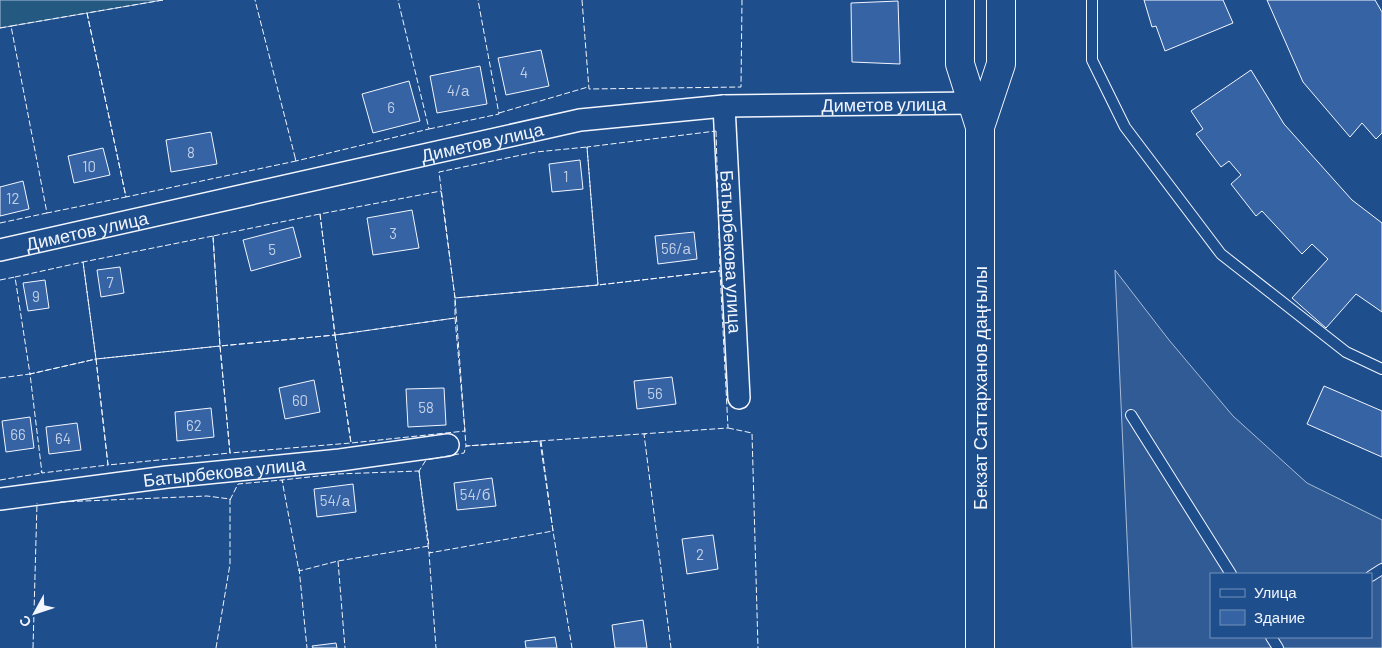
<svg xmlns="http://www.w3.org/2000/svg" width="1382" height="648" font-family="Barlow,sans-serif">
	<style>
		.green { fill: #245a82; stroke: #a8bbd7 }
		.parking { fill: #305b95; stroke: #a8bbd7; fill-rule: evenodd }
		.building { fill: #3563a3; stroke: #f2f6ff }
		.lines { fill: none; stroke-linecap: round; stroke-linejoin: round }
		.lane-casing { stroke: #f2f6ff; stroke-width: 12 }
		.street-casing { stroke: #f2f6ff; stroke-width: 24 }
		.primary-casing { stroke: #f2f6ff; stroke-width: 30 }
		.lane { stroke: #1f4e8c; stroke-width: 10 }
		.street { stroke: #1f4e8c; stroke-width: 21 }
		.primary { stroke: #1f4e8c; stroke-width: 28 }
		.fence { stroke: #f2f6ff; stroke-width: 1; stroke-dasharray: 6 2.5; stroke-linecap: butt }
		.labels { text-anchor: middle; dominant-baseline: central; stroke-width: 4; stroke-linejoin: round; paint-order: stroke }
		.number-label { font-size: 15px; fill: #c3d1e8 }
		.street-label { font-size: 18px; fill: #f2f6ff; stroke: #1f4e8c }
	</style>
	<rect width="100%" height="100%" fill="#1f4e8c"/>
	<!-- green -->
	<path class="green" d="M0,0h163l-163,28z"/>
	<!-- parking -->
	<path class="parking" d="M1115,270l54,70 64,76 74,67 75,37v128h-250zM1211,574h160v63h-160z"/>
	<!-- building -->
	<path class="building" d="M1144,0h79l10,23 -68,28 -9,-25 -4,1z
		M1267,0h108l7,12v121l-6,6 -14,-16 -12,14 -47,-55z
		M898,1l2,63 -48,-2 -1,-59z
		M541,50l8,36 -43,9 -8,-37z
		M480,66l7,38 -50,9 -7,-37z
		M1251,70l33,54 68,76 30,23v89l-26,-18 -30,34 -34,-30 36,-39 -16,-15 -10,10 -40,-43 -6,5 -25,-32 10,-9 -12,-14 -8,6 -25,-33 7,-5 -12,-18z
		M409,81l11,40 -47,12 -11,-39z
		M211,132l6,32 -46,8 -5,-32z
		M103,148l7,27 -36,8 -6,-27z
		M580,160l3,29 -31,3 -3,-28z
		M23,181l6,28 -29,7v-29z
		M412,210l7,38 -46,7 -6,-37z
		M293,227l8,30 -50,14 -8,-31z
		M694,232l3,27 -39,5 -3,-28z
		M120,267l4,26 -23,4 -4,-27z
		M45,280l4,28 -21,3 -5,-28z
		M672,377l4,27 -39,5 -3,-28z
		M314,380l6,32 -35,7 -6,-31z
		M1324,386l58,25v46l-75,-33z
		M444,388l2,37 -38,2 -2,-38z
		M211,408l3,29 -37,4 -2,-29z
		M30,417l4,31 -28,4 -4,-31z
		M77,423l4,27 -32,4 -3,-27z
		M492,478l4,28 -39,4 -3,-27z
		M353,484l3,28 -39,5 -3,-28z
		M713,535l5,34 -31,5 -5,-35z
		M643,620l4,28h-32l-3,-23z
		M555,637l2,11h-31l-1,-7z
		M336,643l1,5h-24l-1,-2z"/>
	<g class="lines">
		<!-- lane casing -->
		<g class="lane-casing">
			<path id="lane" d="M1092,0v60l33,67 96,127 125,98 36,17
				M1131,415l100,159
				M1371,576l11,-7
				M1271,637l7,11"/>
		</g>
		<!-- street casing -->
		<g class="street-casing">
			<g id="street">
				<path id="s1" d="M724,106l15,292"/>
				<path id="s2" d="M0,250l580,-130 144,-14 248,-3"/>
				<path id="s3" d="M0,499l167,-22 173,-17 108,-15"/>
			</g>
		</g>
		<!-- primary casing -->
		<g class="primary-casing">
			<path id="primary" d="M960,0v64l20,63
				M980,648v-521l21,-63v-64"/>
		</g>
		<!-- lane -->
		<use href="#lane" class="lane"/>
		<!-- street -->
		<use href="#street" class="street"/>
		<!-- primary -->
		<use href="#primary" class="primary"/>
		<!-- fence -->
		<path class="fence" d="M163,0l-76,13 39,184 170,-36 -41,-161
			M582,0l7,89 152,-2 1,-87
			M87,13l39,184 -79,16 -36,-187z
			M0,28l11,-2v1
			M499,113l89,-26
			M429,129l70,-15 -21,-114
			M716,131l4,140 -122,14 -11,-138z
			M587,147l11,138 -143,13 -16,-126 97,-20z
			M295,158l1,3 133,-32 -31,-129
			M441,191l14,107v20l-120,17 -15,-121z
			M320,214l15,121 -115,11 -7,-110z
			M0,223l47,-10v-2
			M213,236l7,110 -124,13 -13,-97z
			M83,262l13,97 -66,15 -15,-97z
			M720,271l8,157 -262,18 -11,-148 143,-13z
			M0,280l15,-3v1
			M455,318l10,113 -114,12 -16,-108z
			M335,335l16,108 -121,10 -10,-107z
			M220,346l10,107 -122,12 -12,-106z
			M96,359l12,106 -66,8 -12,-99z
			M0,378l30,-4v2
			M728,428l24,5 6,215
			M646,434h-2l27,214
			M540,441l13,90 -124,22 -10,-82 7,-11 38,-7 2,-7z
			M541,441l12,90 19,117
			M419,471l10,75 -91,15 -39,10 -17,-91 55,-6z
			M0,480l42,-7 -1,-2
			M230,500l8,-16 44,-4 1,3
			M60,502l147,-6 23,3v65l-14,84
			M431,552l-2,1 7,95
			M338,561l7,87
			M299,568l8,80
			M33,648l4,-145"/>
	</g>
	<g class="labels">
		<!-- number labels -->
		<g class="number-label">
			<text x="524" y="72">4</text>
			<text x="458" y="90">4/а</text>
			<text x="391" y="107">6</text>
			<text x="191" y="152">8</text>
			<text x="89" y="166">10</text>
			<text x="566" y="176">1</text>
			<text x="13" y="198">12</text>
			<text x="393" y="233">3</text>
			<text x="676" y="248">56/а</text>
			<text x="272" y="249">5</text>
			<text x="110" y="282">7</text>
			<text x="36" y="296">9</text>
			<text x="655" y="393">56</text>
			<text x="300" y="400">60</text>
			<text x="426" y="407">58</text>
			<text x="194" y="425">62</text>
			<text x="18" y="434">66</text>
			<text x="63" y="438">64</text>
			<text x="475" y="494">54/б</text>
			<text x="335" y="500">54/а</text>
			<text x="700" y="554">2</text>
		</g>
		<!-- street labels -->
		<g class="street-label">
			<text stroke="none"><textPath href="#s2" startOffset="899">Диметов улица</textPath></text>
			<text stroke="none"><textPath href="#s2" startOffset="494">Диметов улица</textPath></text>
			<text stroke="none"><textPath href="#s2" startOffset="89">Диметов улица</textPath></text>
			<text stroke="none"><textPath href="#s1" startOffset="146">Батырбекова улица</textPath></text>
			<text transform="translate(980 388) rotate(-90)">Бекзат Саттарханов даңғылы</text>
			<text stroke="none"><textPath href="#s3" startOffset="226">Батырбекова улица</textPath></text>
		</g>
	</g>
	<!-- legend -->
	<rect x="1210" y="573" width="162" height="65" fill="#1f4e8c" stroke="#7391ba"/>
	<rect x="1220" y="589" width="25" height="8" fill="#1f4e8c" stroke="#7391ba"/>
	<text x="1254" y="598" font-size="15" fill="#f2f6ff">Улица</text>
	<rect x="1220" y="610" width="25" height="15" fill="#3563a3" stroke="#7391ba"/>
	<text x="1254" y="623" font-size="15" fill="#f2f6ff">Здание</text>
	<!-- north arrow -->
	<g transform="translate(35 613) rotate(230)" stroke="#1f4e8c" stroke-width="4" paint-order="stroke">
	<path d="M0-4L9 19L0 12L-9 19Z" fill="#f2f6ff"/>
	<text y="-8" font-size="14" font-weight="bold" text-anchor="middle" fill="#f2f6ff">С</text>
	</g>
</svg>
